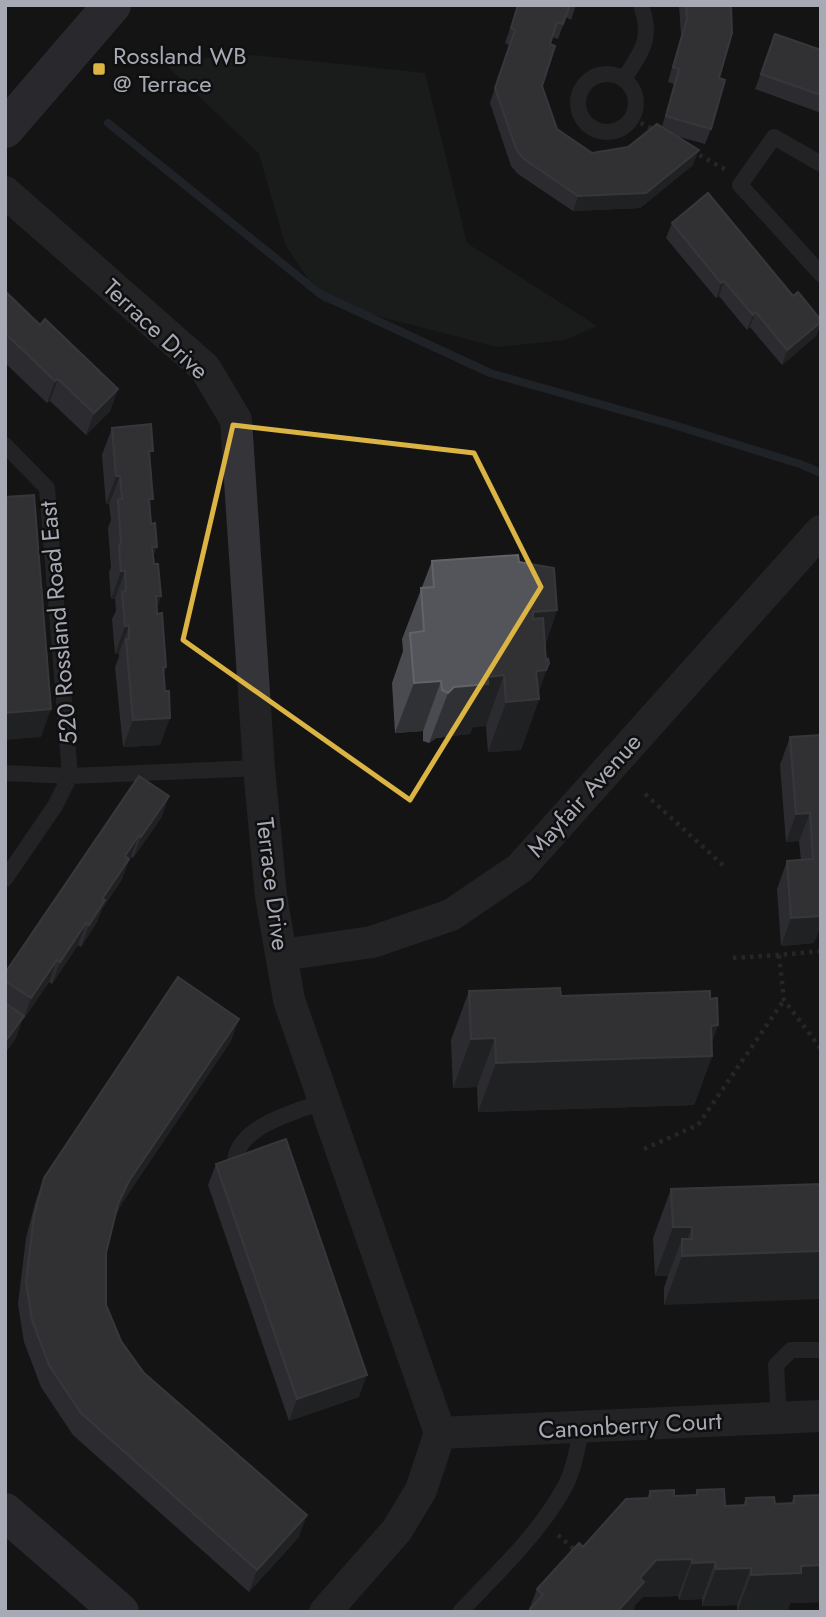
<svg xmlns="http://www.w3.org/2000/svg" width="826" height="1617" font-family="Jost,sans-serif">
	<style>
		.green { fill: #202721 }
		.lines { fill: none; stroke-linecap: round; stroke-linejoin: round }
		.stream { stroke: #2e353c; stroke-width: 8 }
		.path { stroke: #3b3c40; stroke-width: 4.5; stroke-dasharray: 3.5 5; stroke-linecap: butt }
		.service { stroke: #353539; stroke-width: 16 }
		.minor { stroke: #353539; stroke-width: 32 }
		.secondary { stroke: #434449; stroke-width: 38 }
		.wall { fill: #4a4b50 }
		.shaded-wall { fill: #303134 }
		.building { fill: #54555a; stroke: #616368; stroke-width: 2 }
		.marked { fill: none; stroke: #dcb444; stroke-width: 5; stroke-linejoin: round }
		.poi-dot { fill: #dcb444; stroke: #0f0f10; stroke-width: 2.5 }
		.labels { text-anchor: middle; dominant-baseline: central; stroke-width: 5; stroke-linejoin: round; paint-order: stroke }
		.poi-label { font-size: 24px; fill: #a7aab4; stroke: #0f0f10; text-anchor: start }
		.street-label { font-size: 24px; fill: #a7aab4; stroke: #0f0f10 }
	</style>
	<rect width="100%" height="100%" fill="#141415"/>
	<!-- green -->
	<path class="green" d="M254,55l171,18 42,170 130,83 -32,14 -67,7 -175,-45 -38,-58 -26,-90 -97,-93z"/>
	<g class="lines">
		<!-- stream -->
		<path class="stream" d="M108,123l212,171 170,79 184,52 126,39 21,9"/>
		<!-- path -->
		<path class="path" d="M633,119l21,11
			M692,151l36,20
			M645,794l79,72
			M821,951l-42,4 5,45 37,49
			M733,958l46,-3
			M644,1149l54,-24 86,-125
			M558,1535l20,18"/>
		<!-- service -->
		<path class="service" d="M578 103a29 29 0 1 1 58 0a29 29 0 1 1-58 0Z
			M624,79c18,-29 29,-39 17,-74
			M821,164l-47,-27 -34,48 81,89
			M5,445l42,43 23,288 -15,30 -50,73
			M5,773l65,3 189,-8
			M236,1177c0,-5 -2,-12 -1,-17 5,-35 61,-48 89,-59
			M779,1418l-3,-53 15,-15h30
			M460,1612c36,-38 77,-76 103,-122 11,-18 14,-42 19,-63"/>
		<!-- minor -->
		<path class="minor" d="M5,192l200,176 31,52 23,348 12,128 18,104 151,433 -19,57 -24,40 -72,82
			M282,955l90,-13 79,-27 69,-47 301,-337
			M440,1433l381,-17"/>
		<!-- secondary -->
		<path class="secondary" d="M5,129l107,-124
			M5,1512l115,100"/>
	</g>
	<!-- wall -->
	<path class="wall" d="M518,5h58l-5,15 -5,-3 -8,22 -6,-2 -2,7 -8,42 15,43 35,24 36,-6 34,-20 12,-43 -6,-2 13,-47 -2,-30h52l-20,124 -6,15 -29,-8 17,29 -53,43 -67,3 -55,-37 -7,-8 -21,-63 19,-58 -4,-2z
		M775,34l46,16v63l-66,-24z
		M672,223l121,73 28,24v4l-5,12 -34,29 -32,-38 -3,3 -28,-34 -3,2 -50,-60z
		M5,291l35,34 78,64 -8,22 -24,24 -36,-34 -3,2 -42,-40z
		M112,428l38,31 -1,49 4,49 8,39 -4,11 9,60 -2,6 -4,72 -37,2 -8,-80 4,-10v-4l-4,1 -3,-35 4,-8 -1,-12h-4l-2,-27 2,-4 -3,-40 3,-8 -2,-16h-3l-4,-49z
		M432,561l87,1 38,48 -12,35 -7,47 1,7 -18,51 -33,2 -2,-26 -13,1 -3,7 -34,4 -7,5 -6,-2v-10l-28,2 -3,-50 11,-32 -1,-12z
		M821,735v190l-7,18 -33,3 -4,-57 10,-28 14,-1 -2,-19 -13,1 -6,-77 10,-28z
		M169,796l-8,22 -28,40 -2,-1 -2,3 -8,21 -19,28 -5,13 -16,25 -3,-2 -26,39 -3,-2 -26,38h-1l-6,18 -11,15v-80z
		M469,991l92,5 149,3 8,26 -7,19 1,12 -18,49 -216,7 -1,-25 -24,1 -2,-48z
		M231,1041l-109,162 -6,12 -10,38v52l15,36 23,32 155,164 -50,55 -176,-157 -32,-48 -17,-45 -6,-38 8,-66 10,-38 8,-22z
		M216,1164l143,233 -70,24 -81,-236z
		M821,1184l-157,121v-17l4,-12h-13l-2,-38 18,-49z
		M697,1490l28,16 18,-1 3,-7 29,6 16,-1 3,-7 27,-1v107l-31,1 -2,7 -51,2v-7l-35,1v-7l-23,1 -1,-4 -35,1 -8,8 -2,7h-105l9,-23 46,-42 64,-49 3,-7 24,5 21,-1z"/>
	<!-- shaded-wall -->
	<path class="shaded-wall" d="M699,150l-6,15 -53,43 -67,3 5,-15z
		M724,281l-5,15 -3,2 5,-15z
		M756,312l-6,15 -3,3 6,-15z
		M821,322l-5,14 -34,29 5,-15z
		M58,379l-8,22 -3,2 8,-22z
		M118,389l-8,22 -24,24 8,-22z
		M116,476h4l-11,28h-3z
		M152,547h5l-10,27z
		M121,571h4l-10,28h-4z
		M156,596h5l-11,28z
		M557,610l-18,51 -6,-49z
		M125,626h4l-10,27 -4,1z
		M549,663l-13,37 3,-1 -18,51 -33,2 18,-50 30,-31z
		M504,675l-18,51 -13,1 -3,7 -34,4 -7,5 19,-50 6,-6 34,-10z
		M441,681l-18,50 -28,2 19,-50z
		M51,709l-10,28 -36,3v-27z
		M170,718l-10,27 -37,2 10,-27z
		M169,796l-8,22 -28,40 8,-21z
		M810,813l-11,28 -13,1 10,-28z
		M139,835l-18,46 -19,28 -5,13 -16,25 8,-22 13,-26 23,-43z
		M821,905v20l-7,18 -33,3 10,-28z
		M86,923l-8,22 -26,39 8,-22z
		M57,960l-8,22 -26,38 8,-22z
		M24,1016l-8,22 -11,15v-11z
		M239,1019l-8,22 -109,162 -12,23 8,-22 11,-23z
		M718,1025l-11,31h5l-18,49 -216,7 18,-49z
		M495,1038l-18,49 -24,1 18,-49z
		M673,1227h19l-10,27v-15l-14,37h-13z
		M821,1251v48l-157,6 18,-49z
		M367,1375l-8,22 -70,24 8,-22z
		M307,1515l-8,22 -50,55 8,-22z
		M692,1559l-14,37 -35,1 -8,8 -2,7h-16l23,-34 16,-18z
		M715,1562l-13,37 -23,1 13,-37z
		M821,1565v37l-31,1 -2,7 -51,2 14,-37 50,-9z
		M751,1568l-14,37 -35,1 14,-37z"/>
	<!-- building -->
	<path class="building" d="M518,5h52l-7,19 -6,-2 -7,22 5,2 -13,40 15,43 35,24 36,-6 29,-23 42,26 -53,43 -68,3 -54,-37 -7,-8 -22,-63 20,-58 -4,-2z
		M686,5h45l1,28 -13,45 6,2 -14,49 -45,-13 13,-47 -6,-2 14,-48z
		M775,34l46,16v45l-60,-21z
		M708,193l85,103 5,-4 23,28v2l-34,28 -31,-38 -3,3 -29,-34 -3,2 -49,-60z
		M5,291l35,34 5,-6 73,70 -24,24 -36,-34 -3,2 -50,-48z
		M151,424l2,27h-4l4,48h-4l2,25 4,-1 2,24h-5l2,17h4l3,32h-5l1,18 5,-1 4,54h-3l2,24h4l1,27 -37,2 -7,-81h3v-13h-4l-3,-34 4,-1 -1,-20h-4l-2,-26 2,-1 -3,-44 4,-1 -2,-23h-4l-4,-48z
		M34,495l17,214 -46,4v-216z
		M518,555l1,7 35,6 3,42 -24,2v7l10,-1 3,43 2,-2 1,4 -3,7 -10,1 3,28 -33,3 -2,-27 -16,2v7l-34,3 -6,6 -6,-3 -1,-9 -27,2 -4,-50 14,-2 -3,-43 13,-1 -2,-26z
		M821,735v181l-30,2 -4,-57 26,-2 -3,-46 -14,1 -6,-77z
		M139,776l30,20 -28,41 -2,-2 -14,21 4,3 -27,40 3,1 -16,25 -3,-2 -26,39 -3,-2 -26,38 -26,-17v-8z
		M178,977l61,42 -110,162 -11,23 -12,49v52l15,36 23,32 163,142 -50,55 -176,-157 -32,-48 -17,-45 -6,-38 8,-66 10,-38z
		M560,988l1,8 149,-5v8l7,-1 1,27 -7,1 1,30 -216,7 -1,-25 -24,1 -2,-48z
		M5,1003l19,13 -19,26z
		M286,1139l81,236 -70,24 -81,-235z
		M821,1184v67l-139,5v-17h10v-12h-19l-2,-38z
		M724,1489l1,17 21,-1v-7l28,-1 1,7 19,-1v-7l27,-1v70l-20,1v7l-50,2v-7l-35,1 -1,-7 -23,1v-4l-36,1 -16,18 4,4 -27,30h-85l-2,-3 13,-14 -6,-6 42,-46 4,4 43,-48 24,-1v-7l24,-1v6l23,-1v-5z"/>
	<!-- marked area -->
	<path d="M0 0H826V1617H0ZM233,425l241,28 67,134 -131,213 -227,-160z" fill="#141415" fill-opacity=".55" fill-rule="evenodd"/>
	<path class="marked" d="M233,425l241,28 67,134 -131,213 -227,-160z"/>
	<!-- markers -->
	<rect class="poi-dot" x="92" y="62" width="14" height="14" rx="3.5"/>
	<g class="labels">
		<!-- poi labels -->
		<g class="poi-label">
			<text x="113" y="55">Rossland WB<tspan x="113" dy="28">@ Terrace</tspan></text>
		</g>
		<!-- street labels -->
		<g class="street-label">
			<text transform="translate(156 329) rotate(43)">Terrace Drive</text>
			<text transform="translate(58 623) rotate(-95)">520 Rossland Road East</text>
			<text transform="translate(584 795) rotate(-48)">Mayfair Avenue</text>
			<text transform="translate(273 884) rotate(83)">Terrace Drive</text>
			<text transform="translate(630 1425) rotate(-3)">Canonberry Court</text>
		</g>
	</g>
	<!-- border -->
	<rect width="826" height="1617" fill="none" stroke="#a7aab4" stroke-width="14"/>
</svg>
